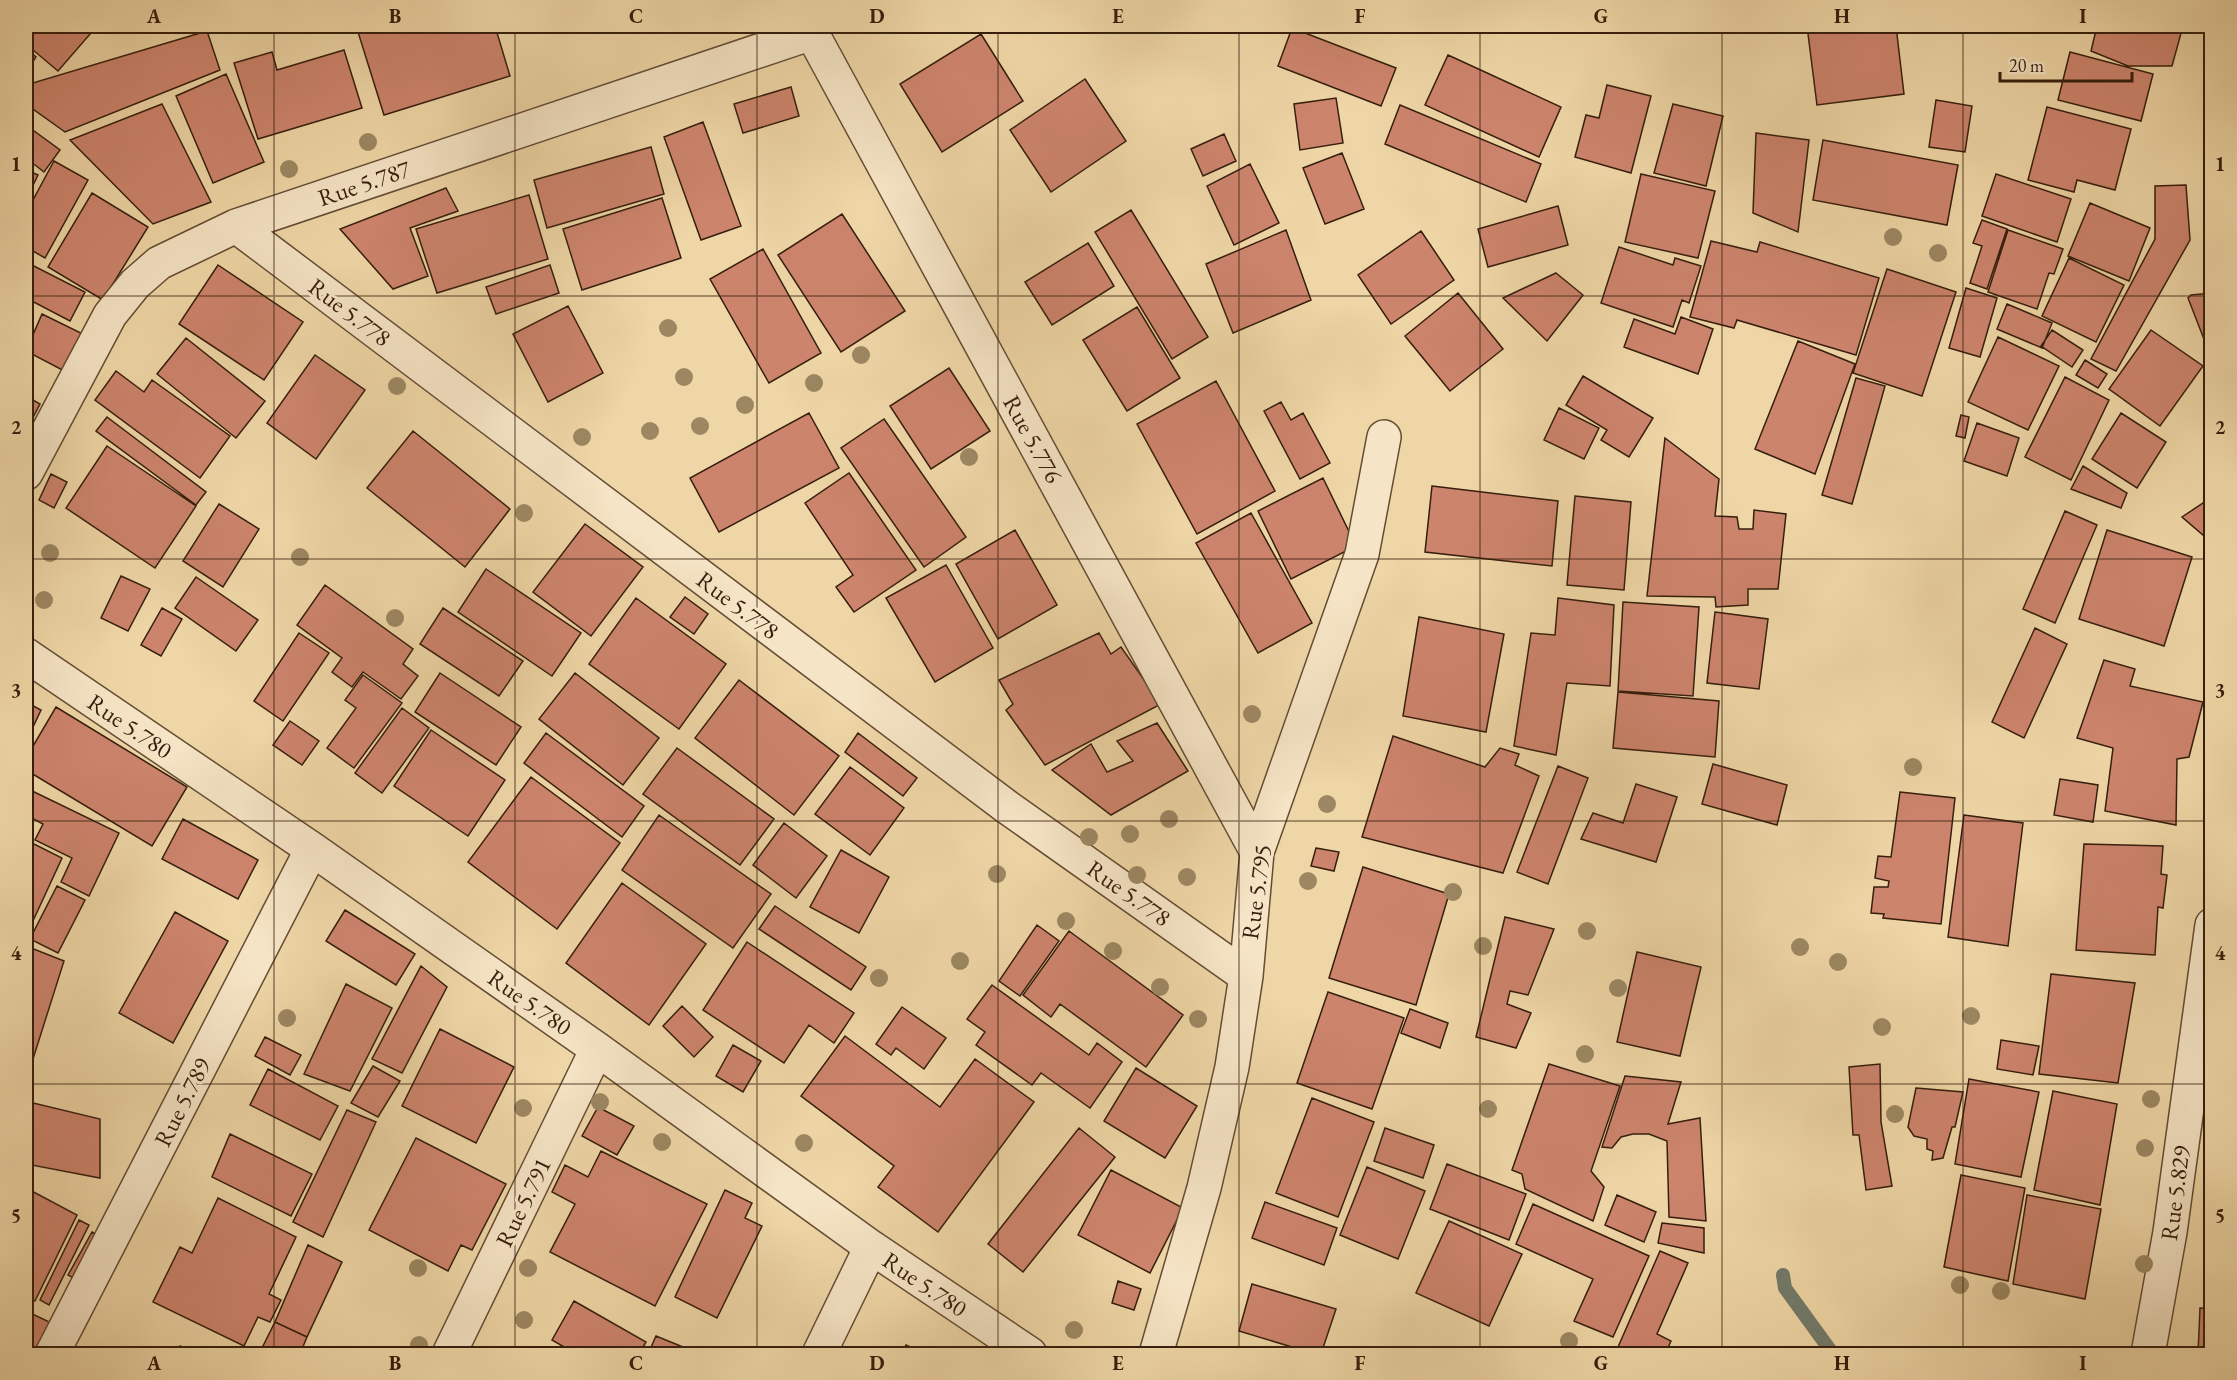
<svg xmlns="http://www.w3.org/2000/svg" width="2237" height="1380" font-family="'EB Garamond',serif">
	<style>
		.lines { fill: none; stroke-linecap: round; stroke-linejoin: round }
		.stream { stroke: #727b6b; stroke-width: 14 }
		.building { fill: #cd846d; stroke: #361e0d; stroke-width: 1.5 }
		.minor-casing { stroke: #644c33; stroke-width: 36 }
		.minor { stroke: #f5e4c5; stroke-width: 33 }
		.tree { fill: #9c8762 }
		.grid { fill: none; stroke: #361e0d; stroke-width: 1.5; stroke-opacity: 0.55 }
		.labels { text-anchor: middle; dominant-baseline: central; stroke-width: 6; stroke-linejoin: round; paint-order: stroke }
		.street-label { font-size: 24px; fill: #361e0d; stroke: #f5e4c5 }
		.neatline { fill: none; stroke: #361e0d; stroke-width: 2 }
		.grid-label { font-size: 20px; text-anchor: middle; font-weight: bold; fill: #361e0d }
	</style>
	<rect width="100%" height="100%" fill="#efd6a6"/>
	<filter id="stains"><feTurbulence type="fractalNoise" baseFrequency=".00333" numOctaves="4"/><feColorMatrix values="0 0 0 0 .2 0 0 0 0 .09 0 0 0 0 .02 0 0 0 .5 -.17"/></filter>
	<radialGradient id="worn" r=".72"><stop offset=".6" stop-color="#630" stop-opacity="0"/><stop offset="1" stop-color="#630" stop-opacity=".3"/></radialGradient>
	<g class="lines">
		<!-- stream -->
		<path class="stream" d="M1783,1275l2,13 48,66"/>
	</g>
	<!-- building -->
	<path class="building" d="M26,26h71l-39,45 -32,-27z
		M381,26h114l15,50 -126,39 -26,-83z
		M1550,26h75v6l-75,-4z
		M1807,26h89l8,68 -87,11z
		M2097,26h86l-11,40h-44l-37,-15z
		M1292,28l104,40 -15,38 -103,-40z
		M207,31l13,39 -155,62 -39,-28v-19z
		M981,34l42,67 -81,51 -42,-68z
		M26,49l10,8 -10,15z
		M344,50l18,58 -104,31 -24,-76 38,-11 5,18z
		M2070,52l83,22 -12,47 -83,-21z
		M1448,55l113,52 -22,50 -114,-52z
		M226,74l38,88 -51,21 -37,-87z
		M1085,79l41,62 -75,51 -41,-62z
		M1607,85l44,11 -20,77 -56,-16 11,-42 13,3z
		M791,87l8,29 -56,17 -9,-29z
		M1336,98l7,45 -43,7 -6,-46z
		M1936,100l36,6 -7,46 -36,-5z
		M162,104l49,98 -58,22 -83,-84z
		M1673,104l50,12 -17,70 -52,-13z
		M1400,105l141,59 -15,38 -141,-58z
		M2047,107l84,22 -16,61 -38,-10 -3,12 -46,-12z
		M703,122l38,104 -40,14 -37,-103z
		M26,125l34,25 -16,22 -18,-14z
		M1756,133l53,7 -11,92 -45,-19z
		M1224,134l12,27 -33,15 -12,-27z
		M1823,140l135,25 -11,60 -134,-25z
		M651,147l13,47 -117,34 -13,-48z
		M1342,153l22,56 -39,15 -22,-56z
		M54,161l34,19 -43,78 -19,-11v-34z
		M1250,164l29,59 -45,22 -27,-59z
		M26,170l12,5 -12,25z
		M1641,174l74,17 -17,67 -73,-16z
		M1996,174l75,25 -14,43 -75,-26z
		M2186,185l4,55 -74,131 -25,-12 64,-120v-53z
		M446,188l12,23 -48,17 18,48 -35,13 -53,-60z
		M92,193l56,34 -45,73 -55,-33z
		M529,195l19,64 -111,34 -21,-64z
		M662,198l19,60 -99,32 -19,-61z
		M2090,203l60,25 -21,53 -61,-25z
		M1558,206l10,39 -80,22 -10,-38z
		M1131,210l77,127 -36,22 -77,-127z
		M842,214l63,97 -64,41 -63,-97z
		M1982,220l25,9 -20,60 -17,-6 12,-37 -9,-3z
		M1286,230l25,70 -78,33 -27,-69z
		M2008,230l55,19 -9,25 -5,-1 -12,36 -49,-17z
		M1421,231l33,49 -63,44 -33,-49z
		M1711,241l46,11 3,-10 119,36 -23,77 -119,-35 -3,8 -44,-11z
		M1088,243l26,43 -62,39 -27,-43z
		M1619,247l54,18 2,-7 26,8 -12,37 -7,-3 -9,27 -72,-24z
		M763,249l58,104 -52,30 -59,-104z
		M2069,258l55,27 -28,57 -54,-26z
		M26,262l59,30 -15,29 -44,-23z
		M218,265l85,57 -39,58 -85,-56z
		M550,265l9,28 -63,21 -10,-27z
		M1887,269l69,23 -34,104 -69,-23z
		M1556,273l27,22 -36,46 -44,-43z
		M1966,288l31,10 -17,59 -31,-9z
		M1458,293l45,56 -53,42 -45,-55z
		M2212,293v53l-5,1 -19,-49 3,-3z
		M2007,304l45,19 -10,25 -45,-19z
		M568,306l35,67 -55,29 -35,-68z
		M1137,307l43,71 -53,33 -44,-71z
		M42,314l45,22 -19,37 -42,-22z
		M1681,317l32,12 -15,45 -74,-27 10,-28 41,15z
		M2052,330l31,20 -11,17 -31,-21z
		M2151,330l52,36 -43,60 -51,-37z
		M1998,337l61,29 -31,64 -60,-28z
		M186,338l79,63 -29,37 -79,-64z
		M1798,341l57,23 -40,110 -60,-25z
		M315,355l50,35 -49,69 -49,-36z
		M2085,360l22,14 -9,14 -22,-13z
		M949,368l41,63 -59,38 -41,-63z
		M116,371l28,21 8,-12 78,56 -30,42 -105,-78z
		M1583,376l70,42 -24,39 -28,-17 6,-10 -41,-25z
		M2065,377l44,23 -38,80 -46,-23z
		M1856,378l29,8 -33,118 -30,-9z
		M1216,381l59,110 -78,43 -60,-110z
		M26,396l14,8 -14,27z
		M1281,402l10,18 12,-7 27,50 -30,16 -36,-68z
		M1559,408l40,20 -15,31 -40,-19z
		M809,413l30,55 -120,64 -29,-54z
		M2121,413l45,29 -29,46 -45,-29z
		M1961,415l8,2 -4,21 -9,-2z
		M107,417l99,75 -10,13 -100,-74z
		M884,419l82,118 -42,30 -83,-119z
		M1977,423l42,15 -12,38 -43,-15z
		M413,431l97,78 -45,58 -98,-79z
		M1665,438l54,41 -4,37 22,1 2,12h14l1,-19 32,4 -8,75h-30v16l-32,2 -1,-10 -68,-1z
		M107,446l89,60 -41,62 -89,-60z
		M2083,466l44,27 -6,15 -50,-19z
		M849,473l67,97 -62,42 -18,-25 17,-12 -48,-72z
		M51,474l16,8 -13,26 -15,-8z
		M1323,478l33,68 -65,33 -33,-68z
		M1432,486l126,15 -6,65 -127,-14z
		M1575,496l56,6 -7,88 -57,-5z
		M2212,497v43l-2,1 -28,-24z
		M219,504l40,25 -36,58 -40,-26z
		M2065,511l32,14 -42,98 -32,-14z
		M1251,513l61,110 -54,30 -62,-110z
		M585,524l58,43 -52,69 -58,-44z
		M1015,530l42,75 -59,34 -42,-75z
		M2107,530l85,27 -28,89 -85,-27z
		M946,565l47,83 -58,34 -49,-84z
		M486,569l95,64 -29,43 -94,-64z
		M121,576l29,13 -22,42 -27,-13z
		M196,577l62,43 -22,31 -61,-43z
		M325,585l88,64 -10,15 15,12 -17,23 -38,-27 -11,15 -20,-15 10,-14 -45,-33z
		M685,597l23,17 -14,20 -24,-17z
		M636,598l90,66 -47,65 -90,-65z
		M1558,598l56,7 -4,81 -43,-3 -11,72 -42,-9 17,-113 24,2z
		M1623,602l76,5 -6,89 -75,-5z
		M162,608l20,11 -21,37 -20,-11z
		M443,608l80,53 -24,35 -79,-52z
		M1715,612l53,7 -9,70 -52,-6z
		M1419,617l85,17 -18,98 -83,-16z
		M2035,628l32,16 -43,94 -32,-16z
		M299,633l30,20 -46,68 -29,-20z
		M1099,633l12,21 10,-7 40,57 -116,61 -39,-55 7,-6 -14,-24z
		M2104,660l31,9 -5,17 73,16 -14,55 -12,2 -1,66 -71,-14 8,-63 -36,-10z
		M440,673l81,54 -25,38 -81,-53z
		M575,673l84,65 -36,47 -84,-66z
		M363,675l39,28 -48,65 -27,-20 29,-40 -11,-8z
		M739,680l100,76 -45,59 -99,-77z
		M1618,692l101,9 -4,56 -102,-9z
		M26,702l15,8 -15,32z
		M56,707l131,80 -35,59 -126,-76v-12z
		M402,708l27,20 -47,65 -27,-20z
		M290,721l29,20 -17,24 -29,-20z
		M1157,723l31,48 -77,44 -59,-45 39,-26 16,28 26,-11 -16,-20z
		M431,730l74,50 -37,56 -74,-50z
		M546,733l98,73 -22,31 -98,-74z
		M858,733l59,45 -14,18 -58,-44z
		M1393,736l92,31 15,-19 19,6 -4,11 24,11 -36,97 -141,-36z
		M677,748l97,71 -34,46 -97,-71z
		M1713,764l74,21 -10,40 -75,-21z
		M1558,766l30,12 -40,106 -31,-12z
		M850,767l54,41 -34,47 -55,-41z
		M531,777l89,66 -63,86 -89,-67z
		M2060,779l38,6 -5,37 -39,-7z
		M1636,784l41,13 -21,65 -75,-23 12,-26 30,10z
		M26,788l93,45 -30,63 -28,-14 11,-24 -37,-18 8,-16 -17,-9z
		M1900,792l55,6 -14,126 -58,-6 1,-4 -13,-1 3,-26h14l1,-6 -14,-3 3,-22 13,1z
		M659,815l112,79 -38,54 -111,-78z
		M1964,815l59,8 -15,123 -60,-9z
		M183,819l75,41 -20,39 -76,-40z
		M784,823l43,33 -31,42 -43,-33z
		M26,840l36,18 -36,78z
		M2084,844l79,2 -2,28 6,1 -4,33 -5,-1 -3,48 -79,-5z
		M1316,848l23,4 -5,19 -23,-5z
		M841,850l48,27 -30,56 -49,-26z
		M1363,867l86,27 -33,111 -87,-27z
		M622,883l84,61 -57,81 -83,-62z
		M57,886l28,14 -27,53 -28,-14z
		M775,906l91,61 -15,23 -92,-61z
		M345,910l70,44 -19,31 -70,-44z
		M175,912l53,29 -55,102 -54,-30z
		M1505,917l49,12 -26,66 -18,-4 -3,13 24,9 -15,35 -40,-11z
		M1037,925l22,16 -39,55 -21,-15z
		M1069,931l114,84 -37,52 -86,-63 -9,13 -28,-22z
		M747,942l107,71 -20,30 -25,-18 -25,38 -81,-53z
		M26,946l38,15 -38,120z
		M1637,952l64,15 -21,89 -63,-14z
		M421,966l26,21 -45,86 -30,-14z
		M2051,974l84,9 -17,100 -79,-9z
		M346,984l46,24 -42,83 -46,-17z
		M992,985l97,70 8,-12 25,19 -32,46 -49,-35 -9,12 -56,-40 9,-13 -18,-13z
		M1328,992l76,26 -32,91 -75,-26z
		M682,1006l31,31 -19,20 -31,-31z
		M902,1007l44,31 -22,31 -28,-21 -5,7 -15,-11z
		M1410,1009l38,14 -8,25 -39,-15z
		M440,1029l74,38 -38,76 -74,-37z
		M845,1036l95,71 35,-48 59,43 -96,130 -60,-45 16,-21 -93,-70z
		M265,1037l36,18 -11,20 -35,-19z
		M2001,1040l38,6 -6,29 -36,-6z
		M733,1045l28,16 -18,31 -27,-16z
		M1549,1064l71,22 -29,85 13,16 -11,34 -68,-32 -3,-15 -10,-4z
		M1880,1064l1,58 11,64 -26,4 -7,-55h-6l-4,-68z
		M373,1066l27,15 -22,36 -27,-14z
		M1136,1068l61,38 -32,52 -61,-37z
		M268,1069l70,37 -18,34 -70,-35z
		M1625,1076l56,6 -13,42 32,-6 6,103 -37,-4 -2,-76 -18,-7h-16l-12,3 -9,11 -10,-1z
		M1969,1079l70,13 -18,85 -66,-13z
		M1916,1088l47,4 -8,35h-3l-9,31 -11,2 1,-9 -6,-2v-10l-13,-3 -6,-9z
		M2053,1091l64,13 -17,101 -66,-15z
		M1312,1098l62,24 -36,95 -62,-24z
		M29,1102l71,17v59l-74,-14v-44z
		M598,1107l36,19 -17,29 -35,-19z
		M347,1110l29,12 -53,115 -30,-15z
		M1079,1128l36,29 -92,115 -35,-28z
		M1385,1128l49,17 -11,33 -49,-17z
		M230,1134l82,40 -21,42 -79,-39z
		M416,1138l90,46 -34,66 -11,-5 -13,26 -79,-41z
		M601,1151l106,53 -52,102 -105,-54 25,-48 -23,-12 13,-27 23,12z
		M1447,1164l79,30 -17,46 -79,-31z
		M1367,1167l58,24 -27,68 -58,-24z
		M1111,1170l72,38 -33,65 -72,-38z
		M1961,1175l64,13 -17,93 -64,-14z
		M26,1188l51,27 -42,86 -9,-6z
		M725,1190l27,13 -7,15 17,8 -45,92 -42,-21z
		M1617,1195l39,17 -12,30 -39,-17z
		M2027,1195l74,14 -16,90 -72,-15z
		M218,1198l78,39 -27,57 12,6 -11,22 -12,-5 -14,29 -91,-44 27,-55 12,6z
		M1265,1202l72,26 -13,37 -72,-27z
		M1533,1204l116,52 -36,81 -39,-16 19,-42 -77,-35z
		M2207,1208h5v27l-7,-1z
		M79,1220l10,5 -40,80 -9,-5z
		M1449,1221l73,33 -33,72 -73,-33z
		M1662,1223l42,5v25l-46,-10z
		M92,1232l11,7 -24,42 -11,-6z
		M308,1245l34,17 -35,75 -32,-15z
		M1660,1251l28,12 -31,71 14,7 -6,13h-50z
		M1118,1281l23,8 -7,21 -22,-7z
		M1252,1284l84,25 -15,45h-6l-76,-23z
		M574,1301l72,41 -7,12h-63l-24,-14z
		M2200,1308l12,1v45h-14z
		M26,1311l53,25 -8,18h-45z
		M275,1322l32,15 -7,17h-41z
		M656,1336l44,18h-52z
		M906,1345l19,9h-23z
		M180,1346l18,8h-23z"/>
	<g class="lines">
		<!-- minor casing -->
		<g class="minor-casing">
			<path id="minor" d="M808,26l449,826
				M236,226l771,581 239,169
				M26,473l84,-158 25,-31 24,-21 77,-37 576,-193
				M26,655l286,194 285,200 274,198 159,107
				M52,1354l260,-505
				M449,1354l148,-305
				M819,1354l52,-107
				M1156,1354l48,-166 28,-121 14,-91 11,-124 105,-298 22,-117
				M2148,1354l22,-122 42,-307"/>
		</g>
		<!-- minor -->
		<use href="#minor" class="minor"/>
	</g>
	<!-- trees -->
	<g class="tree">
		<circle cx="368" cy="142" r="9"/>
		<circle cx="289" cy="169" r="9"/>
		<circle cx="1893" cy="237" r="9"/>
		<circle cx="1938" cy="253" r="9"/>
		<circle cx="668" cy="328" r="9"/>
		<circle cx="861" cy="355" r="9"/>
		<circle cx="684" cy="377" r="9"/>
		<circle cx="814" cy="383" r="9"/>
		<circle cx="397" cy="386" r="9"/>
		<circle cx="745" cy="405" r="9"/>
		<circle cx="700" cy="426" r="9"/>
		<circle cx="650" cy="431" r="9"/>
		<circle cx="582" cy="437" r="9"/>
		<circle cx="969" cy="457" r="9"/>
		<circle cx="524" cy="513" r="9"/>
		<circle cx="50" cy="553" r="9"/>
		<circle cx="300" cy="557" r="9"/>
		<circle cx="44" cy="600" r="9"/>
		<circle cx="395" cy="618" r="9"/>
		<circle cx="1252" cy="714" r="9"/>
		<circle cx="1913" cy="767" r="9"/>
		<circle cx="1327" cy="804" r="9"/>
		<circle cx="1169" cy="819" r="9"/>
		<circle cx="1130" cy="834" r="9"/>
		<circle cx="1089" cy="837" r="9"/>
		<circle cx="997" cy="874" r="9"/>
		<circle cx="1137" cy="875" r="9"/>
		<circle cx="1187" cy="877" r="9"/>
		<circle cx="1308" cy="881" r="9"/>
		<circle cx="1453" cy="892" r="9"/>
		<circle cx="1066" cy="921" r="9"/>
		<circle cx="1587" cy="931" r="9"/>
		<circle cx="1483" cy="946" r="9"/>
		<circle cx="1800" cy="947" r="9"/>
		<circle cx="1113" cy="951" r="9"/>
		<circle cx="960" cy="961" r="9"/>
		<circle cx="1838" cy="962" r="9"/>
		<circle cx="879" cy="978" r="9"/>
		<circle cx="1160" cy="987" r="9"/>
		<circle cx="1618" cy="988" r="9"/>
		<circle cx="1971" cy="1016" r="9"/>
		<circle cx="287" cy="1018" r="9"/>
		<circle cx="1198" cy="1019" r="9"/>
		<circle cx="1882" cy="1027" r="9"/>
		<circle cx="1585" cy="1054" r="9"/>
		<circle cx="2151" cy="1099" r="9"/>
		<circle cx="600" cy="1102" r="9"/>
		<circle cx="523" cy="1108" r="9"/>
		<circle cx="1488" cy="1109" r="9"/>
		<circle cx="1895" cy="1114" r="9"/>
		<circle cx="662" cy="1142" r="9"/>
		<circle cx="804" cy="1143" r="9"/>
		<circle cx="2145" cy="1148" r="9"/>
		<circle cx="2144" cy="1264" r="9"/>
		<circle cx="418" cy="1268" r="9"/>
		<circle cx="528" cy="1268" r="9"/>
		<circle cx="1960" cy="1285" r="9"/>
		<circle cx="2001" cy="1291" r="9"/>
		<circle cx="524" cy="1320" r="9"/>
		<circle cx="1074" cy="1330" r="9"/>
		<circle cx="1569" cy="1341" r="9"/>
		<circle cx="419" cy="1345" r="9"/>
	</g>
	<!-- grid -->
	<path class="grid" d="M274,26v1328M515,26v1328M757,26v1328M998,26v1328M1239,26v1328M1480,26v1328M1722,26v1328M1963,26v1328M26,296h2186M26,559h2186M26,821h2186M26,1084h2186"/>
	<g class="labels">
		<!-- street labels -->
		<g class="street-label">
			<text transform="translate(364 183) rotate(-19)">Rue 5.787</text>
			<text transform="translate(350 312) rotate(37)">Rue 5.778</text>
			<text transform="translate(1033 439) rotate(61)">Rue 5.776</text>
			<text transform="translate(738 605) rotate(37)">Rue 5.778</text>
			<text transform="translate(130 726) rotate(34)">Rue 5.780</text>
			<text transform="translate(1256 892) rotate(-82)">Rue 5.795</text>
			<text transform="translate(1129 893) rotate(35)">Rue 5.778</text>
			<text transform="translate(530 1002) rotate(35)">Rue 5.780</text>
			<text transform="translate(182 1102) rotate(-63)">Rue 5.789</text>
			<text transform="translate(2175 1193) rotate(-82)">Rue 5.829</text>
			<text transform="translate(523 1202) rotate(-64)">Rue 5.791</text>
			<text transform="translate(925 1284) rotate(34)">Rue 5.780</text>
		</g>
	</g>
	<!-- margin -->
	<rect width="2237" height="1380" fill="none" stroke="#efd6a6" stroke-width="66"/>
	<!-- scale -->
	<path d="M2000 72v9h132v-9" fill="none" stroke="#361e0d" stroke-width="3"/>
	<text x="2009" y="72" font-size="18" fill="#361e0d" stroke="#f5e4c5" stroke-width="4.5" paint-order="stroke">20 m</text>
	<rect x="33" y="33" width="2171" height="1314" class="neatline"/>
	<g class="grid-label">
		<text x="154" y="23">A</text>
		<text x="395" y="23">B</text>
		<text x="636" y="23">C</text>
		<text x="877" y="23">D</text>
		<text x="1118" y="23">E</text>
		<text x="1360" y="23">F</text>
		<text x="1601" y="23">G</text>
		<text x="1842" y="23">H</text>
		<text x="2083" y="23">I</text>
		<text x="16" y="171">1</text>
		<text x="2220" y="171">1</text>
		<text x="16" y="434">2</text>
		<text x="2220" y="434">2</text>
		<text x="16" y="697">3</text>
		<text x="2220" y="697">3</text>
		<text x="16" y="960">4</text>
		<text x="2220" y="960">4</text>
		<text x="16" y="1222">5</text>
		<text x="2220" y="1222">5</text>
		<text x="154" y="1370">A</text>
		<text x="395" y="1370">B</text>
		<text x="636" y="1370">C</text>
		<text x="877" y="1370">D</text>
		<text x="1118" y="1370">E</text>
		<text x="1360" y="1370">F</text>
		<text x="1601" y="1370">G</text>
		<text x="1842" y="1370">H</text>
		<text x="2083" y="1370">I</text>
	</g>
	<rect width="100%" height="100%" filter="url(#stains)"/>
	<rect width="100%" height="100%" fill="url(#worn)"/>
</svg>
